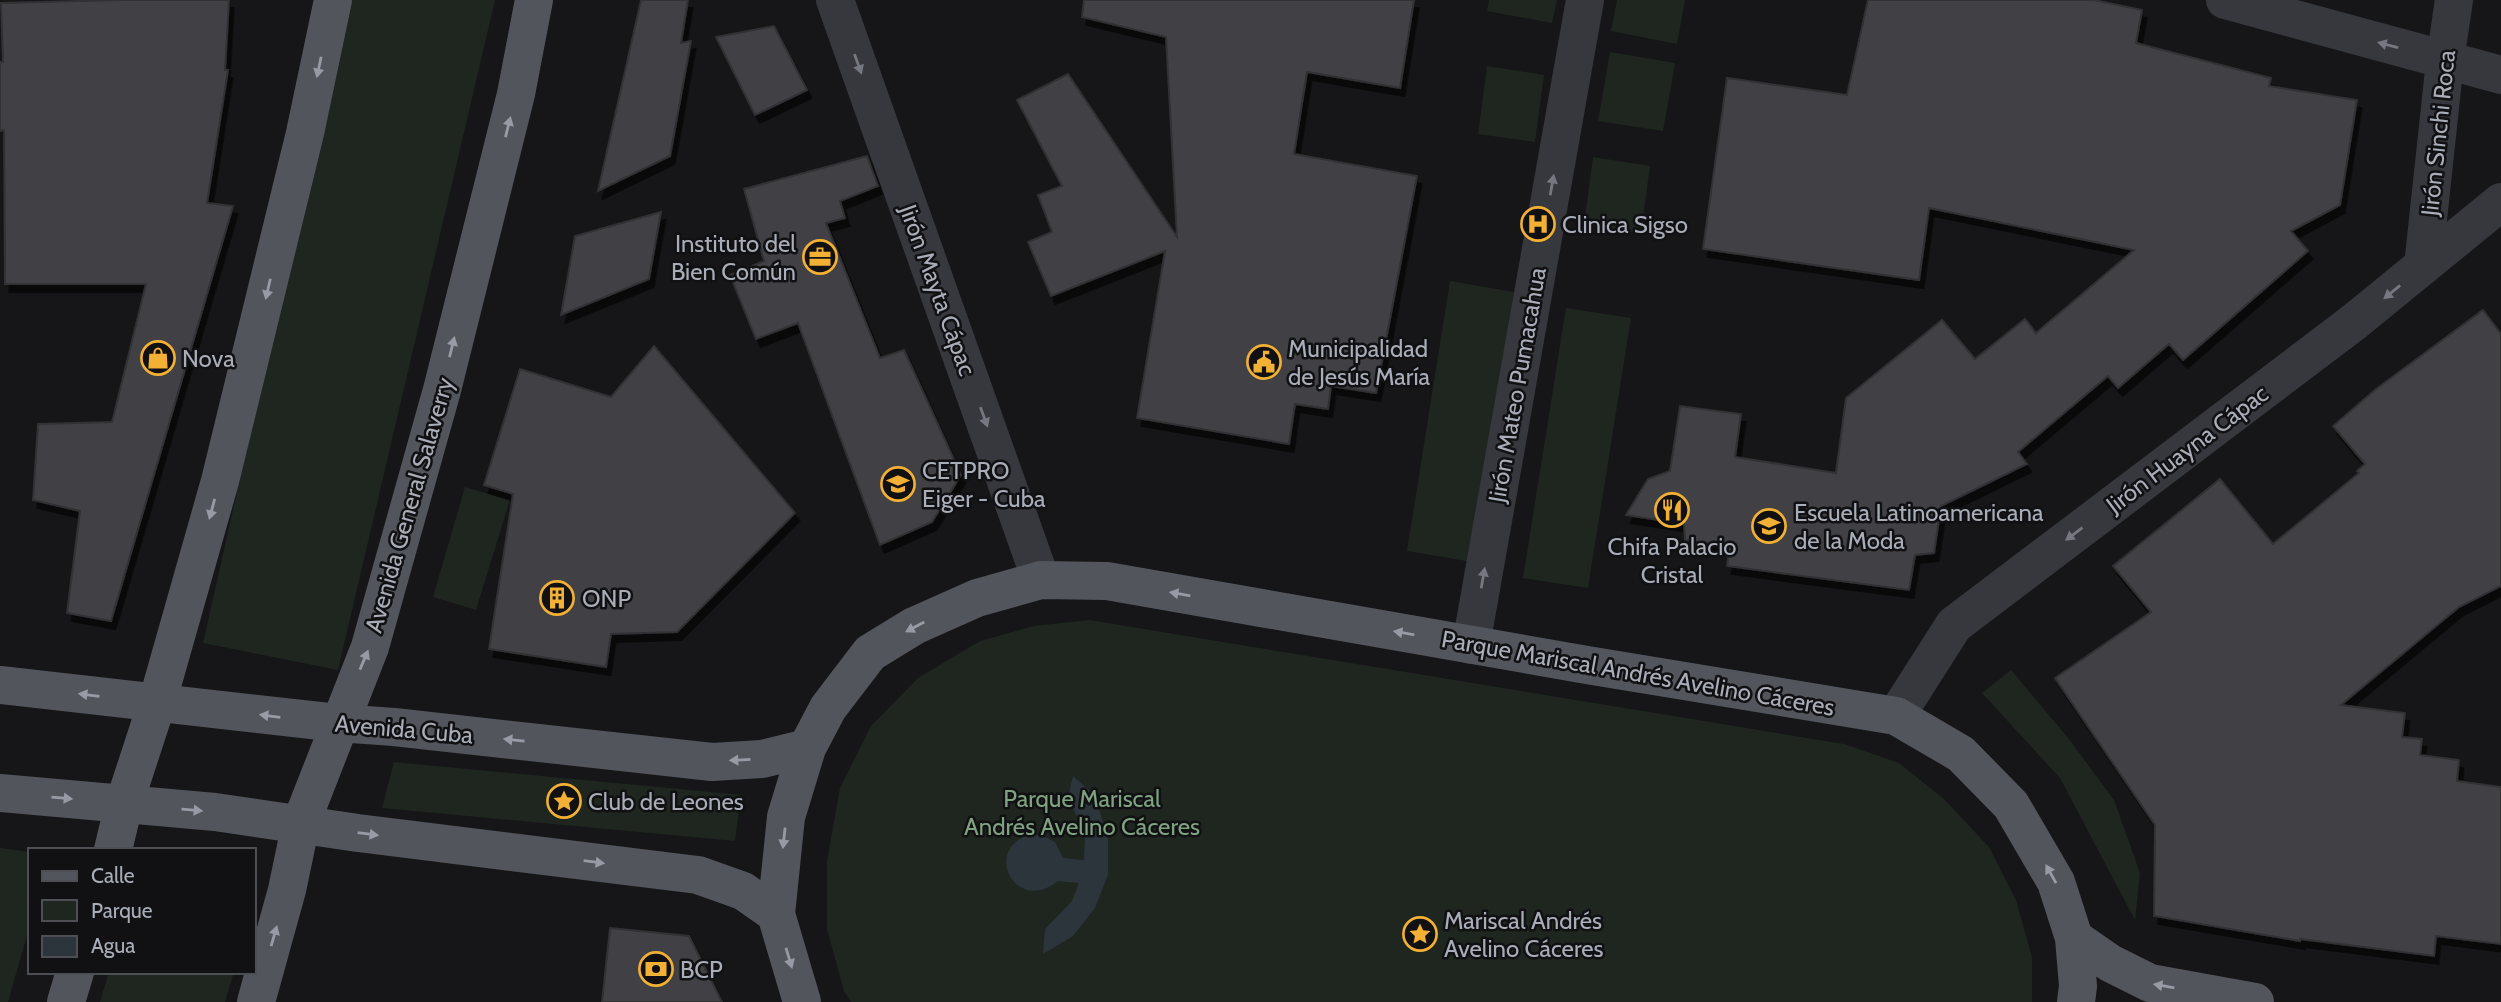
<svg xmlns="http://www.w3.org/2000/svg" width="2501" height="1002" font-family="Cabin,sans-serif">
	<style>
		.green { fill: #1e261f }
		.water { fill: #2c353c }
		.building { fill: #404145; stroke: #303034; stroke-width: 2; filter: url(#shadow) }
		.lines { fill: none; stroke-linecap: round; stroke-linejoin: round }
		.minor { stroke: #37383d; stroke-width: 38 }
		.major { stroke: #53555c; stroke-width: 38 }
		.oneway { fill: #757881 }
		.oneway2 { fill: #979ba6 }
		.labels { text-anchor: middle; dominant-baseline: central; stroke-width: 5; stroke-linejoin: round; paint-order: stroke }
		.street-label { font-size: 24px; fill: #a8adb8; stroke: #111113 }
		.poi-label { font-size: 24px; fill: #a8adb8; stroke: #111113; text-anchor: start }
		.park-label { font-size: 24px; fill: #7fa381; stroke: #111113 }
	</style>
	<defs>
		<filter id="shadow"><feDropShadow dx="4.5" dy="8" stdDeviation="0" flood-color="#0009"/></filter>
	</defs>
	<rect width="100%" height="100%" fill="#161618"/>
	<!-- green -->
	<path class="green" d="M348,0h147l-157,670 -135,-27z
		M1489,0h68l-5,23 -65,-12z
		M1617,0h68l-8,44 -66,-13z
		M1610,52l65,11 -12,68 -65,-10z
		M1487,66l57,9 -9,67 -57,-8z
		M1593,157l57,9 -9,67 -57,-8z
		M1450,281l64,11 -42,270 -65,-11z
		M1566,308l65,10 -43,270 -65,-10z
		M465,487l45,13 -34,110 -43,-13z
		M1089,620l755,124 55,19 46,37 44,47 27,53 16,57v45h-1181l-7,-11 -17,-62v-68l13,-73 31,-62 47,-48 62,-37 54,-15z
		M2011,670l58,69 45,61 26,73 -5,47 -75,-142 -78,-85z
		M394,762l347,33 -6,46 -353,-33z
		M0,848l30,4v73l-22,77h-8z
		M109,972h125l-9,30h-125z"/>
	<!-- water -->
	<path class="water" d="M1073,776l15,13 10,17 10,33v36l-13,33 -22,28 -30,18 2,-25 27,-28 7,-18 -21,-2c-41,33 -73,-27 -34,-44 11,-5 21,-1 31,5l8,16 21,2 1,-27 -17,-35z"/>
	<!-- building -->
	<path class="building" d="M118,0h111l-4,70h3l-21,133 26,3 -122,415 -44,-8 13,-102 -47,-11 5,-76 74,-2 34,-138h-141l-1,-154 -4,1v-69h3l-2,-59z
		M641,0h47l-7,43 10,-2 -21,115 -72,35z
		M1084,0h330l-14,88 -93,-16 -13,82 123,22 -41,217 -45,-7 -3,23 -33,-5 -6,40 -152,-26 28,-167 -114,45 -23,-54 24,-10 -14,-37 24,-9 -45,-86 51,-26 109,163 -11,-200 -84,-20z
		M1868,0h226l48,10 -6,33 135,35 -2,8 88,14 -17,105 -49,26 17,20 -125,109 -14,-16 -51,44 -10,-12 -90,76 9,12 -86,42 -7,47 -19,2 -6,35 -182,-24 3,-20 -45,-6 -1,-16 -58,-9 22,-36 22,-8 10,-65 61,8 -6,43 101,16 10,-75 96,-78 33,39 50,-40 11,14 98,-83 -205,-42 -10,72 -216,-31 24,-171 120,17z
		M774,26l33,64 -52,25 -39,-78z
		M867,156l11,30 -38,15 5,17 -19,5 54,135 24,-8 57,125 -29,47 -52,23 -82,-222 -42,16 -26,-64 34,-14 -20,-72z
		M661,212l-12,67 -88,36 14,-79z
		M2483,310l18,24v252l-42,21 -118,98 64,8 -3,24 20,2 -2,16 39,5 -2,21 44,6v157l-65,-8 -2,20 -134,-17v2l-146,-25 1,-91 -100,-147 96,-66 -38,-46 107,-87 53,65 86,-71 -2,-2 8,-7 -32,-38 43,-37z
		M654,346l141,167 -118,119 -66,2 -5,33 -117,-18 24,-155 -29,-9 36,-116 91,28z
		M610,928l79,8 33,66h-120z"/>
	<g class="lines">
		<!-- minor -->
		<path class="minor" d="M835,0l206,580
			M2225,0l276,75
			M2423,266l22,-205 9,-61
			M1471,645l114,-645
			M1896,716l58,-91 400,-303 147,-120"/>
		<!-- major -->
		<path class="major" d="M0,685l338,38 56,4 318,35 50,-3 45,-11
			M0,793l215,19 143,21 340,42 45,16 33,23
			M113,850l11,-46 33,-101 63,-222 85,-348 28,-133
			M2074,938l36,25 40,20 105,19
			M66,1002l9,-30
			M256,1002l31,-112 14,-67 69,-176 72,-257 74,-296 18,-94
			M802,1002l-26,-88 10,-97 21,-69 21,-40 42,-55 44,-27 63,-28 64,-18 66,1 480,84 309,51 65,38 50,51 45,77 18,56 4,48 -2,16"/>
	</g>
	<!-- one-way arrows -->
	<defs><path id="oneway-solid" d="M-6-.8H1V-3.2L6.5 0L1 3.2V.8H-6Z" transform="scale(1.75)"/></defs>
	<g class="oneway">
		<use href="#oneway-solid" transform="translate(2388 45) rotate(-165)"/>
		<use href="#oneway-solid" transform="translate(858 64) rotate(70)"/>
		<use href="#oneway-solid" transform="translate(1552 185) rotate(-80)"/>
		<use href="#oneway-solid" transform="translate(2392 292) rotate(141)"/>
		<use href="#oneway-solid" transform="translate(984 417) rotate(70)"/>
		<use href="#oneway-solid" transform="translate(2074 534) rotate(143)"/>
		<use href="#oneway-solid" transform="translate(1483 578) rotate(-80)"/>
	</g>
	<g class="oneway2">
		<use href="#oneway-solid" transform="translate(319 67) rotate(102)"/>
		<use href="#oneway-solid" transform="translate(508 127) rotate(-76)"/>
		<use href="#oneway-solid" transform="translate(268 289) rotate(103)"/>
		<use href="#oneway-solid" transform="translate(452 347) rotate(-76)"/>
		<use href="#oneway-solid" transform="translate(212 509) rotate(105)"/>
		<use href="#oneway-solid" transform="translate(1180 594) rotate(-170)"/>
		<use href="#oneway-solid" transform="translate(915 627) rotate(152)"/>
		<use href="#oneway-solid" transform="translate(1404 633) rotate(-170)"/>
		<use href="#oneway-solid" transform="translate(364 660) rotate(-67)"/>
		<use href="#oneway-solid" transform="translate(89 695) rotate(-173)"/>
		<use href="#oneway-solid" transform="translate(270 716) rotate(-173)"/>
		<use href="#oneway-solid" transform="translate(514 740) rotate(-174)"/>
		<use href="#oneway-solid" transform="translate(740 760) rotate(177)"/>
		<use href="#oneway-solid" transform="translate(62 798) rotate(5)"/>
		<use href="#oneway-solid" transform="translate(192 810) rotate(5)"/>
		<use href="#oneway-solid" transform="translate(368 834) rotate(7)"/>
		<use href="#oneway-solid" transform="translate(784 838) rotate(96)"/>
		<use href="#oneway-solid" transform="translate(594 862) rotate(7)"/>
		<use href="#oneway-solid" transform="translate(2051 874) rotate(-119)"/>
		<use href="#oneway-solid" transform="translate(274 936) rotate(-74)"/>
		<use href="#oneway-solid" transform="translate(789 958) rotate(73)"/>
		<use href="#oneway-solid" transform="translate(2164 986) rotate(-170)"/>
	</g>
	<!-- icons -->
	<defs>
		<g id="hospital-ring" transform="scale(1.75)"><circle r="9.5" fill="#111113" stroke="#f2b134" stroke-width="1.5"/><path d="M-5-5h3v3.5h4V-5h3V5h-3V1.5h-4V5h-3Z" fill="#f2b134"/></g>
		<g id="office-ring" transform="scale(1.75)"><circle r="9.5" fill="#111113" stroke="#f2b134" stroke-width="1.5"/><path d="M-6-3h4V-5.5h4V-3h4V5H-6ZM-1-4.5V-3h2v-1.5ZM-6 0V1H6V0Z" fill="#f2b134"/></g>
		<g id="shop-ring" transform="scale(1.75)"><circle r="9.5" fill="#111113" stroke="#f2b134" stroke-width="1.5"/><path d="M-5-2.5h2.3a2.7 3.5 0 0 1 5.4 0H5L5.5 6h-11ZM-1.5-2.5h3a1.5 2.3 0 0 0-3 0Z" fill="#f2b134"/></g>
		<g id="civic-ring" transform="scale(1.75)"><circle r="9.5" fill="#111113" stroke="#f2b134" stroke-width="1.5"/><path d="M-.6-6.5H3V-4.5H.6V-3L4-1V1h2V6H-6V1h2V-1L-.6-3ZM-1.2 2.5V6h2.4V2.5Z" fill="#f2b134"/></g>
		<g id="university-ring" transform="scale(1.75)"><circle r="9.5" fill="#111113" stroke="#f2b134" stroke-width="1.5"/><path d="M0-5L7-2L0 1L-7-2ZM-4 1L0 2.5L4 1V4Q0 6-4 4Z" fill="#f2b134"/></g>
		<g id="restaurant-ring" transform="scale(1.75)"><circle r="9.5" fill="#111113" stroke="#f2b134" stroke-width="1.5"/><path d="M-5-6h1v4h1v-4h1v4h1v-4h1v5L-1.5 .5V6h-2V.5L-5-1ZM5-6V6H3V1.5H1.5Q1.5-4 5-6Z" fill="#f2b134"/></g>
		<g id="building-ring" transform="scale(1.75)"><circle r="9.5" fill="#111113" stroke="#f2b134" stroke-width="1.5"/><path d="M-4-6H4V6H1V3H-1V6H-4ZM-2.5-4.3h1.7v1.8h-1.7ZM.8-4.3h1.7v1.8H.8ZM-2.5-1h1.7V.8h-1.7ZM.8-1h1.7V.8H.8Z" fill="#f2b134"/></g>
		<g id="sight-ring" transform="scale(1.75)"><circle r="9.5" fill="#111113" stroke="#f2b134" stroke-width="1.5"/><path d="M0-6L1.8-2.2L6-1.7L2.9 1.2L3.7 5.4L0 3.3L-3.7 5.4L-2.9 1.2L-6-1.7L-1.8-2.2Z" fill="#f2b134"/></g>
		<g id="bank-ring" transform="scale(1.75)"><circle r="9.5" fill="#111113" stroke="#f2b134" stroke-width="1.5"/><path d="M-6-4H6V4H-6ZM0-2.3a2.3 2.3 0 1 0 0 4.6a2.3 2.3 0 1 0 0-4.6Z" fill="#f2b134"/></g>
	</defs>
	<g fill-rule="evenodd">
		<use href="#hospital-ring" x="1538" y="224"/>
		<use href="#office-ring" x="820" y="257"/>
		<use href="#shop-ring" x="158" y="358"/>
		<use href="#civic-ring" x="1264" y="362"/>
		<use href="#university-ring" x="898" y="484"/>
		<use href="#restaurant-ring" x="1672" y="510"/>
		<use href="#university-ring" x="1769" y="526"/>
		<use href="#building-ring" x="557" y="598"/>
		<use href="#sight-ring" x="564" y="801"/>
		<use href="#sight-ring" x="1420" y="934"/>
		<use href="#bank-ring" x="656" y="969"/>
	</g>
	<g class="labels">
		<!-- street labels -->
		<g class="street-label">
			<text transform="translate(2438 133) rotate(-84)">Jirón Sinchi Roca</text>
			<text transform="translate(938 290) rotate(70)">Jirón Mayta Cápac</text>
			<text transform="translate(1517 385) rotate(-80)">Jirón Mateo Pumacahua</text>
			<text transform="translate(2187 449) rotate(-37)">Jirón Huayna Cápac</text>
			<text transform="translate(409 505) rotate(-74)">Avenida General Salaverry</text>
			<text transform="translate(1638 673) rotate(10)">Parque Mariscal Andrés Avelino Cáceres</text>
			<text transform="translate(404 729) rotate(5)">Avenida Cuba</text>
		</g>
		<!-- poi labels -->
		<g class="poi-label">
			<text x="1562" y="224">Clinica Sigso</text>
			<text x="796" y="243" text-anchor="end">Instituto del<tspan x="796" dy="28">Bien Común</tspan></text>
			<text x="1288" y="348">Municipalidad<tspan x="1288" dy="28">de Jesús María</tspan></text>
			<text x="182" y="358">Nova</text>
			<text x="922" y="470">CETPRO<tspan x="922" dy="28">Eiger - Cuba</tspan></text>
			<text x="1794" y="512">Escuela Latinoamericana<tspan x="1794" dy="28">de la Moda</tspan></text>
			<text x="1672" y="546" text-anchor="middle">Chifa Palacio<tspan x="1672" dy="28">Cristal</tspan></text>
			<text x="582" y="598">ONP</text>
			<text x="588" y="801">Club de Leones</text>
			<text x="1444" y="920">Mariscal Andrés<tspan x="1444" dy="28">Avelino Cáceres</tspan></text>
			<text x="680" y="969">BCP</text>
		</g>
		<!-- park labels -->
		<g class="park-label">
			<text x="1082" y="798">Parque Mariscal<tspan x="1082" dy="28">Andrés Avelino Cáceres</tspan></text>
		</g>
	</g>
	<!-- legend -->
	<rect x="28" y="848" width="228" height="126" fill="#111113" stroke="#4d4f55" stroke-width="2"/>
	<rect x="42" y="871" width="35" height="10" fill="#53555c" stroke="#4d4f55" stroke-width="2"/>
	<text x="91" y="883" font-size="21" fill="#a8adb8">Calle</text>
	<rect x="42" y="900" width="35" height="21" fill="#1e261f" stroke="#4d4f55" stroke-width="2"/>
	<text x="91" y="918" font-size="21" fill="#a8adb8">Parque</text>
	<rect x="42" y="936" width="35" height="21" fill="#2c353c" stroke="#4d4f55" stroke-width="2"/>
	<text x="91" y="953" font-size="21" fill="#a8adb8">Agua</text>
</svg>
